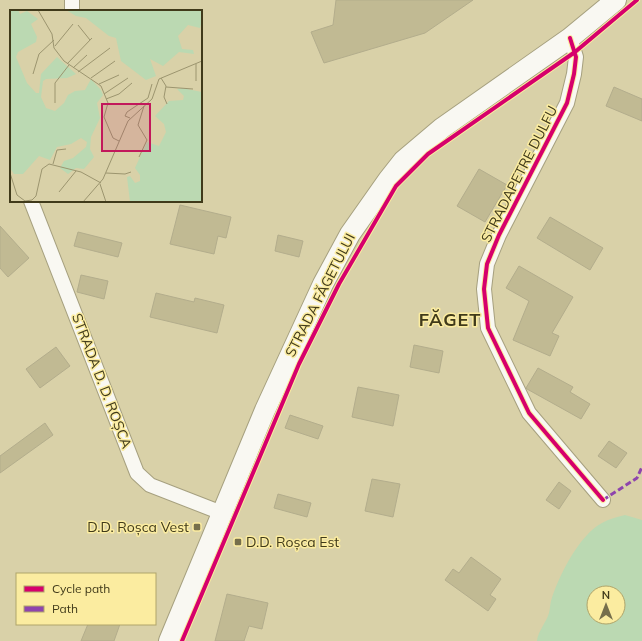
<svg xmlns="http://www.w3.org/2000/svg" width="642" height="641" font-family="Mulish,sans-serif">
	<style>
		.green { fill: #bbd9b2; fill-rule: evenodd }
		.building { fill: #c1ba93; stroke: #b3ad8c }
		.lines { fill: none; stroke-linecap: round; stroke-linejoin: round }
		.street-casing { stroke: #a6a07f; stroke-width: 16 }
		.secondary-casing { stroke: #a6a07f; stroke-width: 22 }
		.street { stroke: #f9f8f2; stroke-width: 14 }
		.secondary { stroke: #f9f8f2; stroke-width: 20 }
		.quiet { stroke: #8e44ad; stroke-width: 3; stroke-dasharray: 6 3; stroke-linecap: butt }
		.cycleway-casing { stroke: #fbeca0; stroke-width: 6 }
		.cycleway { stroke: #d6006c; stroke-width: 4 }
		.poi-dot { fill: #766f4c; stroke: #fbeca0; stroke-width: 1.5 }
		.labels { text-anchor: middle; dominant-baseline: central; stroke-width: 3; stroke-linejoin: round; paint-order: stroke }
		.street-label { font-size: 14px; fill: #403a1a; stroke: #fbeca0 }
		.poi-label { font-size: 14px; fill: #403a1a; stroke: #fbeca0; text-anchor: end }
		.district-label { font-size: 18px; font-weight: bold; letter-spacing: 1px; fill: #403a1a; stroke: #fbeca0 }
		.inset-road { fill: none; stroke: #9c956f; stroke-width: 1 }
		.view { fill: #c2185b; fill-opacity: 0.15; stroke: #c2185b; stroke-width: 2 }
		.inset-edge { fill: none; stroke: #403a1a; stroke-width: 2 }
	</style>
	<rect width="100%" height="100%" fill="#d9d1a8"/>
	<!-- green -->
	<path class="green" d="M625,515l17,5v121h-105c1,-10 9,-18 12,-28 1,-4 1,-8 2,-12 7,-24 28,-66 51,-78 7,-4 15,-6 23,-8zM594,593h24v24h-24z"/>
	<!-- building -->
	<path class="building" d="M336,0h137l-48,33 -101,30 -13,-31 22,-7z
		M614,87l28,12v22l-36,-15z
		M479,169l28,16 -22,37 -28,-16z
		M180,205l51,12 -5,21 -8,-2 -4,18 -44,-10z
		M550,217l53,31 -13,22 -53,-32z
		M0,226l29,32 -21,19 -8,-9z
		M78,232l44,11 -4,14 -44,-11z
		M278,235l25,6 -4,16 -24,-6z
		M519,266l54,31 -21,36 7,3 -9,20 -37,-16 16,-39 -23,-13z
		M81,275l27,6 -4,18 -27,-7z
		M156,293l38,9 1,-4 29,7 -7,28 -67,-16z
		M414,345l29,6 -4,22 -29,-6z
		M56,347l14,19 -30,22 -14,-19z
		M538,368l35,19 -3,5 20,12 -9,15 -54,-30 -1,-1z
		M358,387l41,8 -6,31 -41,-9z
		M290,415l33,11 -5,13 -33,-11z
		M45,423l8,12 -53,38v-17z
		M609,441l18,12 -11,15 -18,-12z
		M372,479l28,5 -7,33 -28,-6z
		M559,482l12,9 -12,18 -13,-9z
		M278,494l33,9 -4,14 -33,-9z
		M471,557l30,22 -11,16 6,4 -8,12 -43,-31 8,-11 6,4z
		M227,594l41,9 -6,26 -13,-3 -5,15h-29z
		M88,624h32l-6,17h-33z"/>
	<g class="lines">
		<!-- street casing -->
		<g class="street-casing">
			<path id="street" d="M72,11v-11
				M570,38l6,19 -2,17 -7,29 -68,132 -12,29 -3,25 4,39 41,85 74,87
				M31,201l106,272 13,12 72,28"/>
		</g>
		<!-- secondary casing -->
		<g class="secondary-casing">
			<path id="secondary" d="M169,641l96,-231 58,-126 27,-50 38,-54 15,-19 39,-33 128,-90 46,-38"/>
		</g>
		<!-- street -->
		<use href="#street" class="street"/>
		<!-- secondary -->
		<use href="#secondary" class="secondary"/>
		<!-- quiet -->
		<path class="quiet" d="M603,500l34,-22 5,-11"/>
		<!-- cycleway casing -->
		<g class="cycleway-casing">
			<path id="cycleway" d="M570,38l6,19 -2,17 -7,29 -68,132 -12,29 -3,25 4,39 41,85 74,87
				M182,641l117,-277 40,-80 57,-98 32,-32 147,-102 62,-52"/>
		</g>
		<!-- cycleway -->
		<use href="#cycleway" class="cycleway"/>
	</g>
	<!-- markers -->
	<g class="poi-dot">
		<rect x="193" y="523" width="8" height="8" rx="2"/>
		<rect x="234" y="538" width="8" height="8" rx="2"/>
	</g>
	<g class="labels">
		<!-- street labels -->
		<g class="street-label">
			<text transform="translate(519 174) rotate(-63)">STRADAPETRE DULFU</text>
			<text transform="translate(320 295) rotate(-63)">STRADA FĂGETULUI</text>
			<text transform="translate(102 381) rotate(69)">STRADA D. D. ROȘCA</text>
		</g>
		<!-- poi labels -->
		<g class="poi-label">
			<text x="189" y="527">D.D. Roșca Vest</text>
			<text x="246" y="542" text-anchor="start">D.D. Roșca Est</text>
		</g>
		<!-- district labels -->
		<g class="district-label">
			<text x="450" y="319">FĂGET</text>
		</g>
	</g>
	<!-- overview -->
	<g transform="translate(10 10)">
		<rect width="192" height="192" fill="#d9d1a8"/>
		<path d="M0,0h8l2,4 7,-3 11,8 -7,5 6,13 -1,5 -18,10 -2,5 11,26 9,10h3l2,-19 16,-17 19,17 -9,4 -21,1 -3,2 -2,16 5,11 9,3 9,-8 4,-8 7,-4 10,-1 6,-11 10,11 2,5 -6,8 3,15 -9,19 -1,12 4,8 -10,12 -8,-1 -8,6 -8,-6 4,-7 9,-3 13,-11 1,-5 -6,-4 -10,6 -14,3 -7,13 -11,-4 -16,18h-9l-4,-6zM56,0h136v11l-2,7 -12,-3 -10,11 4,13 11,1 1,4 -15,-2 -16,14 -13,-7 6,17 -10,4 -25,-19 -5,-23 -7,-2 -23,-18 -10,-2zM172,78l20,4v110h-72l-3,-25 3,-1 5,7 5,-2v-6l-5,-7 12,-26 12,4 7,-14 -2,-8 -9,-8 14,-15 14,-1 1,-4 -7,-7z" fill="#bbd9b2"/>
		<path class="inset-road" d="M28,0l14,24 2,14 10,13 37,25 7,17 -4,14 9,21 6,3M68,15l12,15M45,36l18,-22M57,54l25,-26M186,54v17M63,58l14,-13M68,62l32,-24M23,64l6,-20 15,-14M81,68l24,-17M151,68l5,8 -2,11 3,7M89,74l20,-9M156,77l27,2M94,84l24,-16M96,89l13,-5 13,-11M45,93v-20l14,-18M120,108l-5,-2 2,-4 21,-14 4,-14M129,147l8,-17 -9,-15 6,-19M43,154l4,-14 9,-1M0,163l7,22 8,6 7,-1 4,-4 6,-27 7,-5 32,8 20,11M96,163l19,1 6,-2M90,174l6,18M49,182l17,-21M73,192l20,-23 25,-58 24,-22 7,-20 43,-18"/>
		<path class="view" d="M92,94h48v47h-48z"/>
		<rect width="192" height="192" class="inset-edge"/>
	</g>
	<!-- legend -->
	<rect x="16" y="573" width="140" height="52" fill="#fbeca0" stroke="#b0a56a"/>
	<rect x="24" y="586" width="20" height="6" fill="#d6006c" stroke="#b0a56a"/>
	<text x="52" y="593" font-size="12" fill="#403a1a">Cycle path</text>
	<rect x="24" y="606" width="20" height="6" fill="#8e44ad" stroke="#b0a56a"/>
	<text x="52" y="613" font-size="12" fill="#403a1a">Path</text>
	<!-- north arrow -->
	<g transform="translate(606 605)"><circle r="19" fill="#fbeca0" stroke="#b0a56a"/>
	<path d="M0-3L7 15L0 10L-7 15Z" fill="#766f4c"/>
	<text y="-6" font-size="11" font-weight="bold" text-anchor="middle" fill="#403a1a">N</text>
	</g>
</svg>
